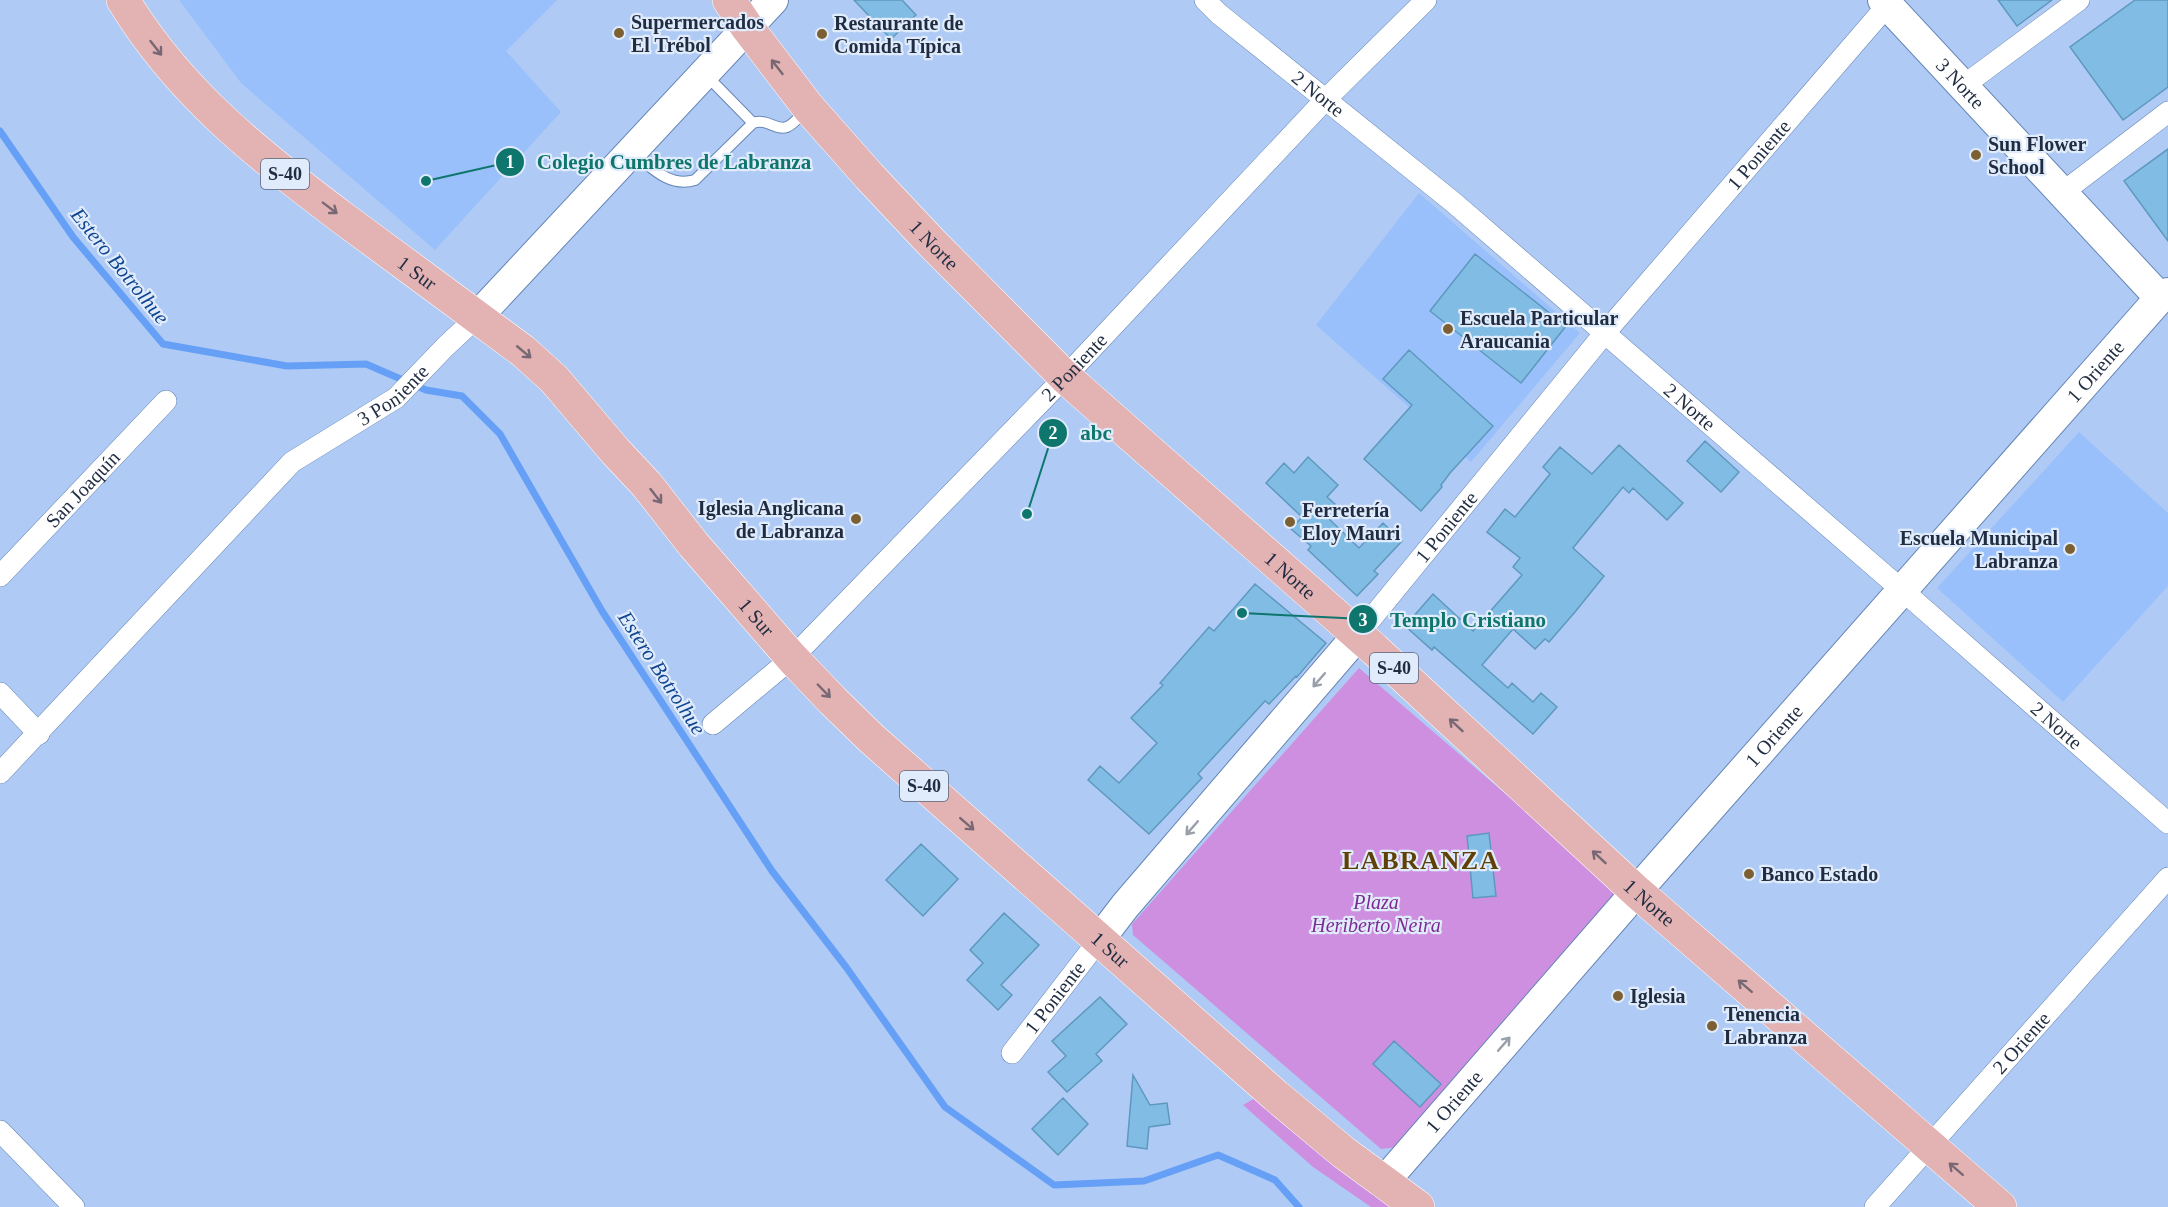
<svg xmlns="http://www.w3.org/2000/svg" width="2168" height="1207" font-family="'Times New Roman',serif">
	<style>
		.built { fill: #99c0fa }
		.green { fill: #cf8fe1 }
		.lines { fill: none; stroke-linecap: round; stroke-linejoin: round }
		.stream { stroke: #669ff6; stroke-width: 7 }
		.building { fill: #81bce4; stroke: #5e98be; stroke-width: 1.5 }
		.lane-casing { stroke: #6686b6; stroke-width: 12 }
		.street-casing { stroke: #6686b6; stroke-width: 22 }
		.secondary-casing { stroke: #6686b6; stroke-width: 32 }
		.primary-casing { stroke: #fff; stroke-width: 34 }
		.lane { stroke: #fff; stroke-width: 10 }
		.street { stroke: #fff; stroke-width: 21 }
		.secondary { stroke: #fff; stroke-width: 30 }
		.primary { stroke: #e3b2b3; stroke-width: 33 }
		.oneway { stroke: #776874 }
		.oneway2 { stroke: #9aa0aa }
		.poi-dot { fill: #7c6033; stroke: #e0ebfb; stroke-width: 2 }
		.labels { text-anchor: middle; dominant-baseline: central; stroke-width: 4.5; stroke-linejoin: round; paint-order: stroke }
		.shield { fill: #e0ebfb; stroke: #596579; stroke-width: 1.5 }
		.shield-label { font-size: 18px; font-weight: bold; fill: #1f2c41 }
		.poi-label { font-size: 20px; font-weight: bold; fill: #1f2c41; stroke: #e0ebfb; text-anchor: start }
		.street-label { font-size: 20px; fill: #1f2c41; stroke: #e0ebfb }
		.park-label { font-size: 20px; font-style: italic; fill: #7c2a91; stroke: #e0ebfb }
		.water-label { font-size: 21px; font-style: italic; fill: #0f4591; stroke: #e0ebfb }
		.district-label { font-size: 26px; font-weight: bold; letter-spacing: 1.5px; fill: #5f4106; stroke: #e0ebfb }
		.leader { fill: none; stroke: #0f766e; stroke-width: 2 }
		.callout-dot { fill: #0f766e; stroke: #e0ebfb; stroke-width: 2 }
		.mark-label { font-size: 18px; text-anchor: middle; font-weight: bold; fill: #fff }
		.callout-label { font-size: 21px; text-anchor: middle; font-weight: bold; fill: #0f766e; stroke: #e0ebfb; stroke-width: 4.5; stroke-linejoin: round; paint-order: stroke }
	</style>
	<rect width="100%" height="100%" fill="#afcbf5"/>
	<!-- built -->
	<path class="built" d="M179,0h378l-51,51 55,61 -126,138 -194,-167z
		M1419,193l161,140 -109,129 -155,-137z
		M2079,432l89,81v73l-105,116 -126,-114z"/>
	<!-- green -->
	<path class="green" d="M1359,668l255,219 -1,20 -214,240 -18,2 -248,-214 -1,-11z
		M1257,1097l138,110h-24l-58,-40 -70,-62z"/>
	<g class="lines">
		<!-- stream -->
		<path class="stream" d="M0,131l73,106 90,107 124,22 79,-2 60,26 36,6 38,38 102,177 170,260 74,96 99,140 109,78 90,-4 74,-26 57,25 24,27"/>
	</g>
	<!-- building -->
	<path class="building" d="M854,0h48l14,15 -25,24z
		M1998,0h54l-35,26z
		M2135,0h33v87l-45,33 -53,-73z
		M2168,149v92l-44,-60z
		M1475,254l91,72 -45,57 -91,-72z
		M1409,350l84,76 -43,47 -9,12 1,2 -21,24 -57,-52 48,-54 -29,-26z
		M1705,441l34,31 -18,20 -34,-31z
		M1619,445l64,58 -16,17 -34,-32 -4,5 -6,-6 -50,61 31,28 -29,36 -26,30 -4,-3 -10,10 -22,-20 -31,36 26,23 4,-5 21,19 8,-9 16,14 -24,27 -99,-87 -2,3 -27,-24 28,-32 40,37 49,-56 -9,-8 7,-9 -33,-26 18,-23 10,8 35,-43 -7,-7 17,-20 32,27z
		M1308,457l30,28 -11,12 8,7 -10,11 34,33 24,-25 19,18 -28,30 4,3 -21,22 -49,-46 3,-4 -20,-17 11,-12 -36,-34 18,-20 10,10z
		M1255,584l71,59 -29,34 -1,-1 -27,28 -4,-3 -67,73 4,4 -53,56 -61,-54 12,-14 19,17 38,-40 -26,-25 32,-33 -3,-2 49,-56 5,4z
		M1489,833l7,63 -23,2 -6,-62z
		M921,844l37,35 -35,37 -37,-36z
		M1004,913l35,32 -38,40 11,10 -14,15 -31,-30 16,-17 -13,-13z
		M1100,997l27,27 -31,30 6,7 -35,31 -19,-20 18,-16 -14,-15z
		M1394,1041l47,43 -21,23 -47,-43z
		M1133,1075l17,30 17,-2 3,21 -21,3 -2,22 -20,-3z
		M1063,1098l25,26 -30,31 -26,-26z"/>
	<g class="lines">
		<!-- lane casing -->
		<g class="lane-casing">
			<path id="lane" d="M705,74l48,49
				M632,152c19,15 37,36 63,28l58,-57c15,-5 22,8 34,4 7,-3 14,-12 19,-17"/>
		</g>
		<!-- street casing -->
		<g class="street-casing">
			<g id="street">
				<path id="s1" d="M1205,0l14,14 234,188 449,388 266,233"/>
				<path d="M1963,86l116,-86"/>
				<path d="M2062,193l106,-81"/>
				<path id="s2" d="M0,576l166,-175"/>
				<path id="s3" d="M1357,636l247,-302 288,-334"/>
				<path d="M0,693l39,41"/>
				<path id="s4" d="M713,724l79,-66 273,-281 260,-277 101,-100"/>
				<path id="s5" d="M0,773l292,-311 104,-64 49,-51 32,-30"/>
				<path id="s6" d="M1012,1053l87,-113"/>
				<path d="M0,1131l74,76"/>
				<path id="s7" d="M1875,1207l293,-329"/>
			</g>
		</g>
		<!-- secondary casing -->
		<g class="secondary-casing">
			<g id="secondary">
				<path id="s8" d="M1883,0l277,298"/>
				<path d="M477,317l296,-317"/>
				<path d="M1099,940l26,-34 232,-270"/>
				<path id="s9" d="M1383,1183l267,-307 510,-578 8,-5"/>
			</g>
		</g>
		<!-- primary casing -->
		<g class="primary-casing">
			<g id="primary">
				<path id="s10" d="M123,0c57,94 135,154 221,219 60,44 119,88 179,132l31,28 62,73 31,33 46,59 99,114 41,43 38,37 405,358 67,56 75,55"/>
				<path id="s11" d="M729,0l18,27 61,80 61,69 62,66 134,135 309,272 263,243 363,315"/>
			</g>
		</g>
		<!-- lane -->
		<use href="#lane" class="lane"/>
		<!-- street -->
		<use href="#street" class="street"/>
		<!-- secondary -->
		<use href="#secondary" class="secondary"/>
		<!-- primary -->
		<use href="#primary" class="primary"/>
	</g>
	<!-- one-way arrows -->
	<defs><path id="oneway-shaft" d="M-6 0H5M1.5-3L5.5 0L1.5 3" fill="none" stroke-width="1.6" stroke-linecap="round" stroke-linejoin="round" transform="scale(1.5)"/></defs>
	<g class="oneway">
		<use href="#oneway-shaft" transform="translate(156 48) rotate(52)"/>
		<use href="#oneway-shaft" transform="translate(777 67) rotate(-128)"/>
		<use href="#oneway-shaft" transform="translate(330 208) rotate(37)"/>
		<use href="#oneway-shaft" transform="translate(524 352) rotate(40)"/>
		<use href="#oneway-shaft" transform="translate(656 496) rotate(52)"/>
		<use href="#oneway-shaft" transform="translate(824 691) rotate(46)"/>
		<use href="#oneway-shaft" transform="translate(1456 725) rotate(-137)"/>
		<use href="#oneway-shaft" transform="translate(967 824) rotate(41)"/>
		<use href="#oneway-shaft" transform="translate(1599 857) rotate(-137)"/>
		<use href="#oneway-shaft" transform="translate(1745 986) rotate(-139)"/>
		<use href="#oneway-shaft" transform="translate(1956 1169) rotate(-139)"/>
	</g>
	<g class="oneway2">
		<use href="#oneway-shaft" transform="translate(1319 680) rotate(131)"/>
		<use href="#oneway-shaft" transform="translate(1192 828) rotate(131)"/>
		<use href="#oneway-shaft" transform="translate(1504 1044) rotate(-49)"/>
	</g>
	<!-- markers -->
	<g class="poi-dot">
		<circle cx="619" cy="33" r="6"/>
		<circle cx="822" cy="34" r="6"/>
		<circle cx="1976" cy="155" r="6"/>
		<circle cx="1448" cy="329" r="6"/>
		<circle cx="856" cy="519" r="6"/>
		<circle cx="1290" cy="522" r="6"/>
		<circle cx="2070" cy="549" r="6"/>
		<circle cx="1749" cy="874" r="6"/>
		<circle cx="1618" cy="996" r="6"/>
		<circle cx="1712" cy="1026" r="6"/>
	</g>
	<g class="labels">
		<!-- shield labels -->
		<g class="shield">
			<rect x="261" y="159" width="48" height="30" rx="4.5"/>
			<rect x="1370" y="653" width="48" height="30" rx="4.5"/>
			<rect x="900" y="771" width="48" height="30" rx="4.5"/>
		</g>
		<g class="shield-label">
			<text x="285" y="174">S-40</text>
			<text x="1394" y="668">S-40</text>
			<text x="924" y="786">S-40</text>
		</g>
		<!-- poi labels -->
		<g class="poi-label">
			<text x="631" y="22">Supermercados<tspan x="631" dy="23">El Trébol</tspan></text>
			<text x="834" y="23">Restaurante de<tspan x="834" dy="23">Comida Típica</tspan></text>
			<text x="1988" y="144">Sun Flower<tspan x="1988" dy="23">School</tspan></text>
			<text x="1460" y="318">Escuela Particular<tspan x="1460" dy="23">Araucania</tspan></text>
			<text x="844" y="508" text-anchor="end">Iglesia Anglicana<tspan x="844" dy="23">de Labranza</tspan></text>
			<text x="1302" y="510">Ferretería<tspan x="1302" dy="23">Eloy Mauri</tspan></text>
			<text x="2058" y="538" text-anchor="end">Escuela Municipal<tspan x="2058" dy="23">Labranza</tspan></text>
			<text x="1761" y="874">Banco Estado</text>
			<text x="1630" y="996">Iglesia</text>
			<text x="1724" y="1014">Tenencia<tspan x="1724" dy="23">Labranza</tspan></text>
		</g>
		<!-- street labels -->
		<g class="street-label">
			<text stroke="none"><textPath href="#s8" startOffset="114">3 Norte</textPath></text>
			<text stroke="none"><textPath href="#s1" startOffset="147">2 Norte</textPath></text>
			<text stroke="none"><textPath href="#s3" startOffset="627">1 Poniente</textPath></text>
			<text stroke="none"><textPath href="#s11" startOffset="320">1 Norte</textPath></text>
			<text stroke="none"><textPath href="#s10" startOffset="404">1 Sur</textPath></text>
			<text stroke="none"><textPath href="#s4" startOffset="508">2 Poniente</textPath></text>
			<text stroke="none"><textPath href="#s9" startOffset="1080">1 Oriente</textPath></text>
			<text stroke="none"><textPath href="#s5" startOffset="548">3 Poniente</textPath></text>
			<text stroke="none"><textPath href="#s1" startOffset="633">2 Norte</textPath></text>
			<text stroke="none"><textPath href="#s2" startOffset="120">San Joaquín</textPath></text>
			<text stroke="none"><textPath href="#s3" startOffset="141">1 Poniente</textPath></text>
			<text stroke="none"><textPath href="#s11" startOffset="806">1 Norte</textPath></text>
			<text stroke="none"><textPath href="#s10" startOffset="890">1 Sur</textPath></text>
			<text stroke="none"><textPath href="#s1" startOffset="1119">2 Norte</textPath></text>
			<text stroke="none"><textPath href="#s9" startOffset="594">1 Oriente</textPath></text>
			<text stroke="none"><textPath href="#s11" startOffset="1292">1 Norte</textPath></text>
			<text stroke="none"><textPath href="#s10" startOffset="1376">1 Sur</textPath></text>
			<text stroke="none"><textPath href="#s6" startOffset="70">1 Poniente</textPath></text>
			<text stroke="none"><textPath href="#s7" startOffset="220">2 Oriente</textPath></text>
			<text stroke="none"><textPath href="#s9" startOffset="108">1 Oriente</textPath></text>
		</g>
		<!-- park labels -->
		<g class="park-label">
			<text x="1376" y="902">Plaza<tspan x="1376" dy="23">Heriberto Neira</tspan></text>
		</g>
		<!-- water labels -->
		<g class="water-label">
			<text transform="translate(120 266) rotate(51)">Estero Botrolhue</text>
			<text transform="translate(662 673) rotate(57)">Estero Botrolhue</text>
		</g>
		<!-- district labels -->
		<g class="district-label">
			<text x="1421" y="860">LABRANZA</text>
		</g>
	</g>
	<!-- callouts -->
	<path class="leader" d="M426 181L510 162M1027 514L1053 433M1242 613L1363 619"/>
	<g class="callout-dot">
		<circle cx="426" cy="181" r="6"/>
		<circle cx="1027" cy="514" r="6"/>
		<circle cx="1242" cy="613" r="6"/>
		<circle cx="510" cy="162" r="15"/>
		<circle cx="1053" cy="433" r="15"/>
		<circle cx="1363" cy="619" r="15"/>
	</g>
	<g class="mark-label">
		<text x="510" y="168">1</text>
		<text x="1053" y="439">2</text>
		<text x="1363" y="626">3</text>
	</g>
	<g class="callout-label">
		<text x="674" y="169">Colegio Cumbres de Labranza</text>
		<text x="1096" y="440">abc</text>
		<text x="1468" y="627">Templo Cristiano</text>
	</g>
</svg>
